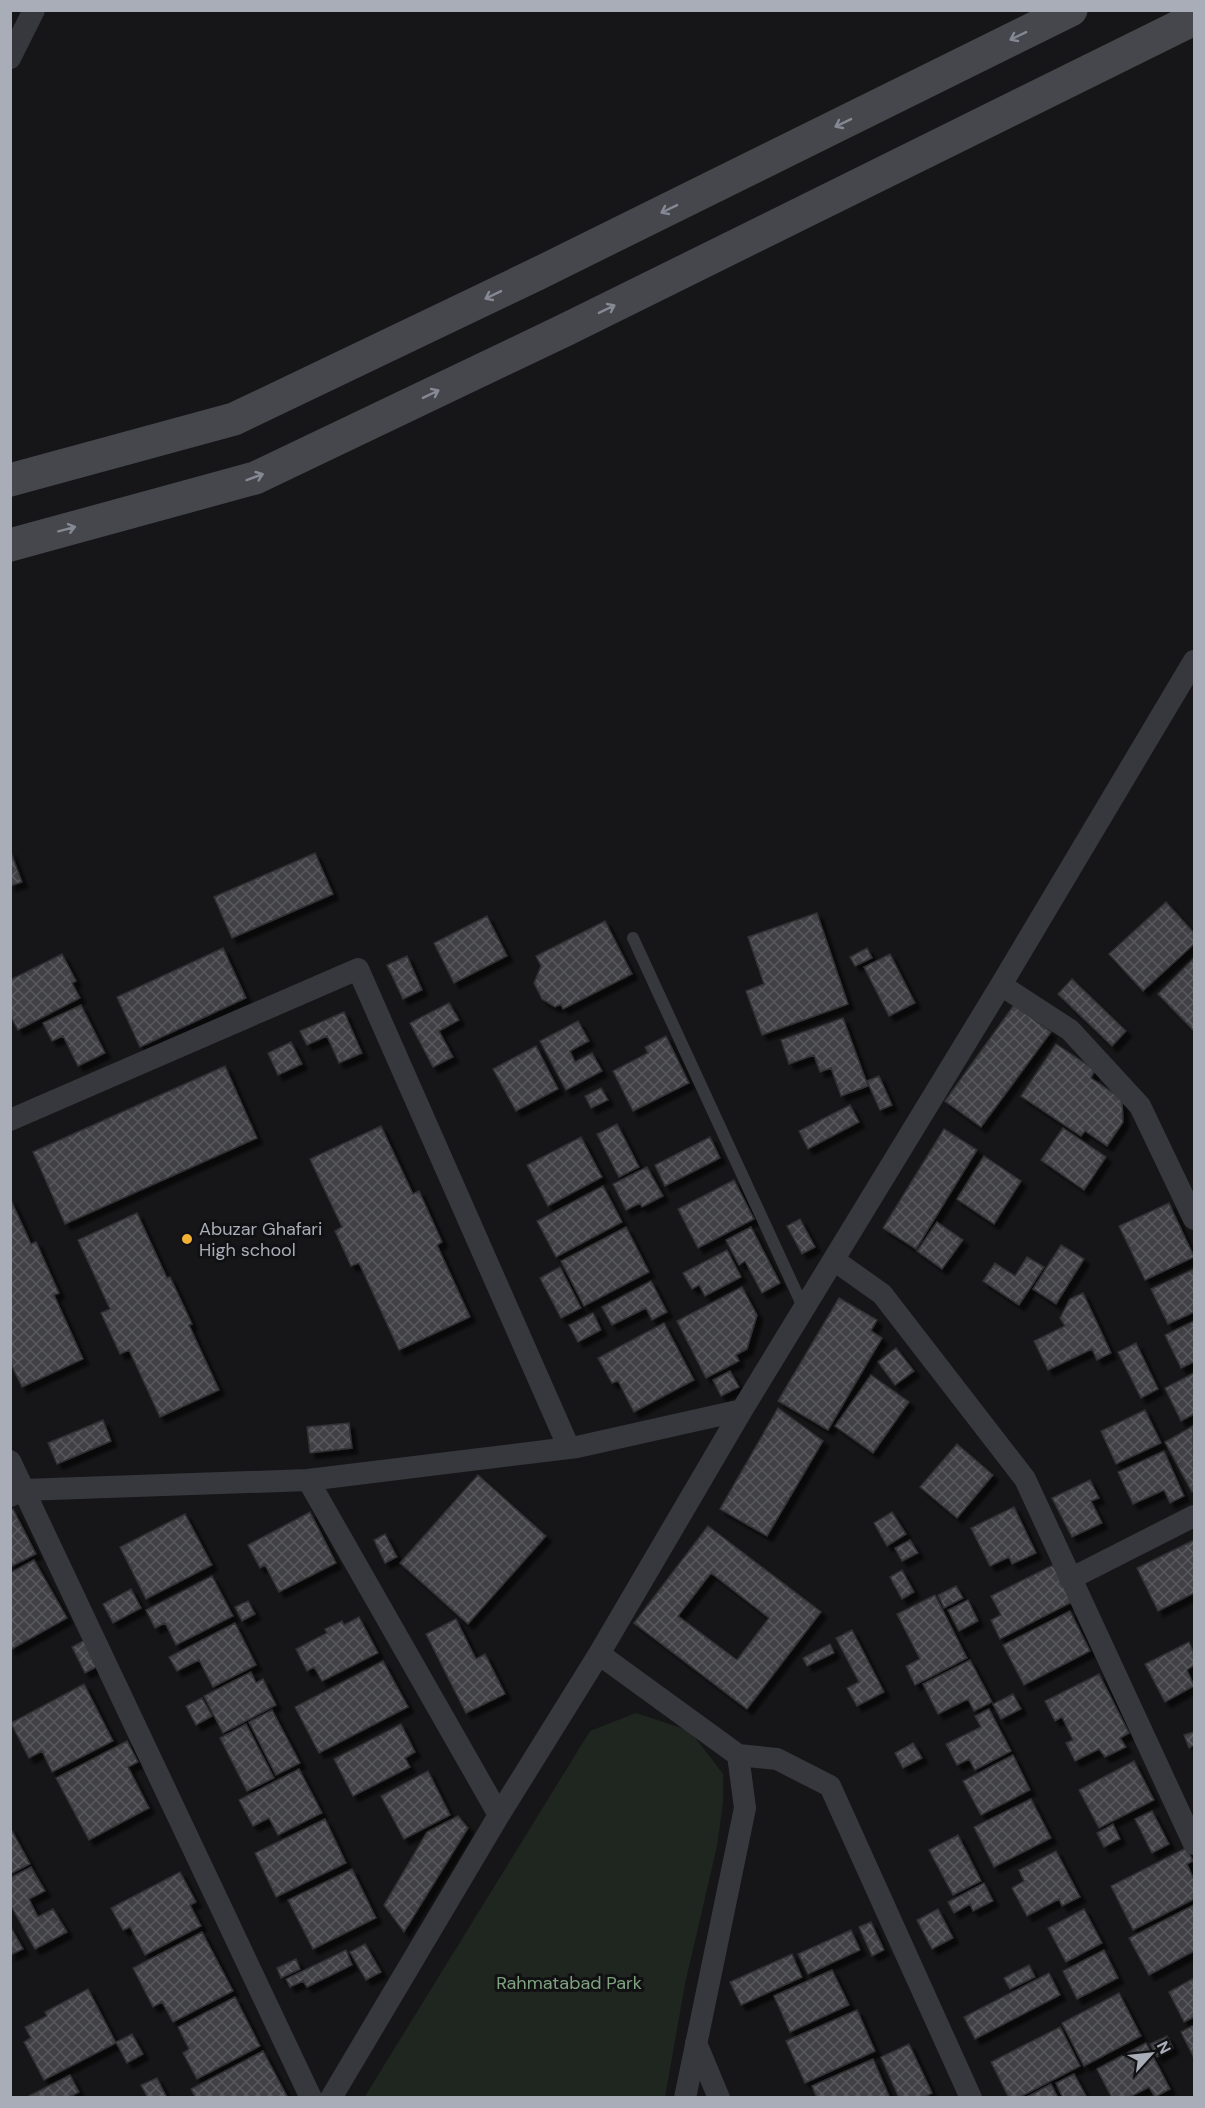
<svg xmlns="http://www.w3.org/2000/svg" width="1205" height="2108" font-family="'DM Sans',sans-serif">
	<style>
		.green { fill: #1e261f }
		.building { fill: url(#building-cross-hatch); stroke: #303034; stroke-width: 1.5; fill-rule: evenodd; filter: url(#shadow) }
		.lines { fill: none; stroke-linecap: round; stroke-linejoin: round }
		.service { stroke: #37383d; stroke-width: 12 }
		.minor { stroke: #37383d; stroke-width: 22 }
		.secondary { stroke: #45474d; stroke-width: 33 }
		.oneway { stroke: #858993 }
		.poi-dot { fill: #f2b134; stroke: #111113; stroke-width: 2 }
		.labels { text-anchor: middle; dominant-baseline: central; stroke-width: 6; stroke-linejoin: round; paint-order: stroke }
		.poi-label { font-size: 18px; fill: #a8adb8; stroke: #111113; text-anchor: start }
		.park-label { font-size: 18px; fill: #7fa381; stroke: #111113 }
	</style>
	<defs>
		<pattern id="building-cross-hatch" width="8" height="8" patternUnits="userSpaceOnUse" patternTransform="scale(1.5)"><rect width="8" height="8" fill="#404145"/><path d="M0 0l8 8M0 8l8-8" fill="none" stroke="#595a5e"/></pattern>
		<filter id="shadow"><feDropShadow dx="5.5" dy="5.5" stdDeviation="1.5" flood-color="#0009"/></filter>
	</defs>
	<rect width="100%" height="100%" fill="#161618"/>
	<!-- green -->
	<path class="green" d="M636,1713l54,18 33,43v29l-6,43 -32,138 -20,113 -301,1 226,-367z"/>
	<!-- building -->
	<path class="building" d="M10,850l12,32 -12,4z
		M315,853l18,41 -101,44 -18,-41z
		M1166,902l28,31v11l-51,47 -34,-37z
		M817,913l31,91 -86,31 -16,-44 18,-7 -16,-47z
		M487,916l20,40 -53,27 -20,-40z
		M605,921l27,53 -69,35 -2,-5 -6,3 -13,-8 -8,-16 7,-17 -5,-10z
		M223,948l23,50 -106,49 -23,-50z
		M867,948l5,10 -17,8 -5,-9z
		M62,954l14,27 -4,2 8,15 -62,32 -8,-15v-35z
		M890,954l25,49 -26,13 -25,-49z
		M407,956l15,34 -19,9 -16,-34z
		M1194,958v70l-1,2 -35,-36z
		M1072,979l54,52 -14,15 -54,-52z
		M449,1003l10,17 -20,11 14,26 -20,10 -23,-44z
		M81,1005l24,48 -27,13 -15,-30 -11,5 -9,-18z
		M1014,1005l37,27 -70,95 -36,-26z
		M344,1012l18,41 -23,10 -12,-27 -20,9 -7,-14z
		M843,1018l25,68 -27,10 -10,-28 -11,4 -6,-17 -25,9 -8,-24z
		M578,1021l11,20 -19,10 5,11 17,-9 10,18 -36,19 -26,-49z
		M666,1036l23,47 -56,28 -20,-40 35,-18 -3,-6z
		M291,1042l11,22 -24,11 -10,-22z
		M1056,1044l39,26 -4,8 31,21 1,23 -16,24 -22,-15 -4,5 -60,-40z
		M536,1046l22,43 -42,22 -23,-42z
		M225,1066l32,72 -192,86 -32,-72z
		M879,1076l13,29 -12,5 -13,-29z
		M601,1088l7,12 -17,8 -6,-12z
		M850,1105l9,17 -51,27 -9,-18z
		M617,1124l22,43 -20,10 -22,-43z
		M381,1126l32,68 6,-3 23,51 -5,3 33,72 -71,33 -40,-87 -8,3 -16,-35 7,-4 -32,-68z
		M1063,1128l43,29 -22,33 -43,-30z
		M944,1129l33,21 -61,99 -33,-21z
		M581,1137l21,40 -54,29 -21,-41z
		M710,1137l10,21 -55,28 -10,-21z
		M984,1156l37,25 -27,43 -37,-25z
		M647,1167l16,29 -21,11 -2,-4 -14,7 -13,-26z
		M734,1180l20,39 -56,29 -20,-39z
		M603,1186l19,36 -66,35 -19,-36z
		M10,1198l21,46 5,-2 23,51 -5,2 29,64 -61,28 -12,-25z
		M1169,1203l25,54 -49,23 -26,-54z
		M137,1213l30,65 3,-1 22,47 -3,1 30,65 -59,27 -31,-67 -9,4 -19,-41 9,-4 -32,-69z
		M800,1219l15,28 -13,7 -15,-28z
		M937,1222l26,18 -21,29 -25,-18z
		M626,1227l23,45 -65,34 -23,-45z
		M751,1227l29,56 -18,10 -17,-32 -6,4 -13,-25z
		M1061,1245l23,14 -28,45 -23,-15z
		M727,1250l14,27 -36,19 -6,-11 -7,4 -9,-16z
		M1027,1257l17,10 -25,38 -36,-24 12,-18 20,13z
		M560,1267l21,41 -20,10 -21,-40z
		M1194,1269v43l-26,12 -17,-35z
		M651,1281l16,31 -15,8 -6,-12 -34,17 -10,-18z
		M742,1287l15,28 -10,34 -11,6 3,6 -33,17 -29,-57z
		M1083,1293l28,60 -14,7 -5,-11 -44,21 -14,-29 31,-15 -5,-8 10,-19z
		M839,1298l38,22 -6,11 11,7 -54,92 -50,-29z
		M593,1313l8,17 -23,12 -9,-17z
		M1194,1321v41l-13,6 -16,-33z
		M664,1323l30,57 -60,32 -16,-31 -6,2 -14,-25z
		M1136,1343l22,46 -17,9 -23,-46z
		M896,1348l18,23 -19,14 -17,-23z
		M730,1371l9,16 -18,9 -8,-16z
		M1194,1373v41l-13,7 -16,-33z
		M871,1375l38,27 -36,51 -38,-27z
		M778,1408l45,33 -56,95 -47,-27z
		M1145,1410l16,33 -45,21 -15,-33z
		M103,1420l8,21 -54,23 -9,-21z
		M349,1423l3,25 -42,5 -3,-26z
		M1193,1426l1,65 -2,1 -27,-50z
		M957,1444l36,31 -36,43 -37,-31z
		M1164,1451l20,45 -14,7 -6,-13 -31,14 -15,-32z
		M478,1475l68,61 -78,88 -68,-61z
		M1090,1480l9,18 -8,3 11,22 -30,14 -20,-39z
		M1014,1507l22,46 -24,11 -3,-7 -19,9 -19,-38z
		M13,1509l23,45 -26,13v-57z
		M310,1512l26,51 -57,29 -14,-27 -5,3 -12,-23z
		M892,1512l14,22 -19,12 -13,-23z
		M185,1514l27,51 -66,34 -26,-52z
		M708,1526l113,86 -74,97 -113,-86zM711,1573l58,45 -32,42 -59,-44z
		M385,1534l12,23 -12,6 -11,-23z
		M910,1540l8,13 -16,8 -7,-13z
		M1194,1540v53l-36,18 -21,-43z
		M34,1560l33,58 -57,32v-77z
		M1053,1565l19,37 -72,37 -9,-19 10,-5 -10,-19z
		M902,1570l12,22 -12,7 -12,-22z
		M212,1576l21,40 -57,29 -11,-22 -10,5 -9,-18z
		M956,1586l7,12 -19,10 -6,-13z
		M131,1589l10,19 -28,15 -10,-19z
		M935,1595l32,63 -52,27 -9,-19 14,-7 -23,-45z
		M968,1600l10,21 -19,10 -11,-21z
		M248,1601l7,13 -13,7 -7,-14z
		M1070,1611l20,40 -66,34 -21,-40z
		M359,1617l19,36 -56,28 -8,-14 -7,4 -11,-22 31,-16 -2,-4 17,-8 2,4z
		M456,1619l20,40 9,-5 20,40 -39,19 -40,-79z
		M235,1623l21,42 -43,22 -14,-27 -22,11 -8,-14z
		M852,1630l32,62 -27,14 -10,-18 12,-6 -23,-44z
		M85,1640l13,26 -13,7 -13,-26z
		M1189,1642l5,12v11l-7,5 7,16 -29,16 -20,-38z
		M830,1644l4,9 -27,13 -4,-8z
		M970,1660l22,42 -18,9 -6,-12 -30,15 -15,-30z
		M383,1661l25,46 -89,46 -24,-46z
		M251,1672l5,11 7,-4 13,26 -53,28 -19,-37z
		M1099,1674l30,59 -9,5 6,9 -21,10 -6,-8 -24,12 -9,-18 7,-3 -11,-23 -7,4 -10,-20z
		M84,1684l29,57 -61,31 -10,-21 -13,7 -18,-35z
		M1013,1694l8,15 -20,10 -8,-15z
		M202,1698l10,18 -16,9 -10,-19z
		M989,1709l22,42 -36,19 -6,-11 -12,6 -11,-21 35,-17 -6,-11z
		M272,1710l28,53 -24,12 -27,-53z
		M246,1724l28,54 -27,13 -27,-53z
		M401,1724l14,28 -10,6 5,9 -57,29 -19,-37z
		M1194,1732v13l-5,3 -5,-13z
		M127,1741l11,21 -10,5 21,41 -60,32 -33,-62z
		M913,1743l9,15 -19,10 -8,-15z
		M1013,1755l17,35 -49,25 -18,-34z
		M1134,1761l20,39 -55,28 -20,-38z
		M299,1769l23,44 -44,22 -9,-17 -16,8 -14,-26z
		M428,1771l22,44 -46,24 -23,-43z
		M1031,1799l20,39 -57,29 -20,-40z
		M1152,1811l17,33 -17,9 -17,-34z
		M458,1816l10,12 -64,104 -20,-27 43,-73z
		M325,1819l21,44 -70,34 -21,-44z
		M1113,1824l7,15 -16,8 -7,-14z
		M10,1827l20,37 -20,10z
		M958,1835l23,46 -28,14 -24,-45z
		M1186,1848l7,13 -6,3 7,16v19l-61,31 -22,-44z
		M1056,1851l24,46 -18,9 -3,-7 -32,17 -15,-28 12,-7 -5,-11z
		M31,1867l14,24 -16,8 9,18 15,-8 14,23 -32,17 -25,-45v-26z
		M352,1869l24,49 -63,31 -25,-49z
		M180,1872l16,30 -6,3 11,21 -56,29 -15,-28 -7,3 -12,-22z
		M984,1883l9,18 -20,10 -3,-7 -16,9 -6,-11z
		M1194,1905v46l-45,24 -20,-37z
		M938,1909l15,29 -21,11 -15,-29z
		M1084,1909l18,34 -36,19 -18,-34z
		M871,1922l13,28 -12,6 -13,-29z
		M10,1926l13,23 -13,6z
		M851,1930l9,20 -52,24 -10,-20z
		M202,1932l31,59 -60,31 -11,-20 -9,5 -20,-39z
		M365,1944l16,28 -15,8 -16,-28z
		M346,1950l6,15 -45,22 -4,-6 -13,6 -4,-8z
		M1104,1950l14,28 -41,21 -14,-28z
		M792,1954l10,23 -61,28 -11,-23z
		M296,1959l4,10 -19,9 -4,-10z
		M1029,1965l6,12 -25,12 -6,-11z
		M832,1970l17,35 -59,27 -16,-36z
		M1049,1973l11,22 -85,44 -11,-22z
		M1194,1978v39l-10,5 -15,-30z
		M88,1989l28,54 -72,37 -20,-38 7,-4 -6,-11 22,-11 -2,-4z
		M1119,1993l22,43 -57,30 -22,-43z
		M235,1997l25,49 -63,33 -14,-26 6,-4 -11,-22z
		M857,2010l18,41 -70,32 -19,-42z
		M1194,2025v33l-13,-26z
		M1060,2027l20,39 -62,32h-9l-18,-36z
		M132,2034l11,20 -16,9 -11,-21z
		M1167,2036l6,12 -16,9 -7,-13z
		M1146,2043l24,46 -15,8 -6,-10 -21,11h-16l-15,-29z
		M909,2044l23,49 -9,5h-24l-18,-41z
		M263,2051l25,47h-92l-5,-9z
		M873,2059l17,39h-73l-5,-12z
		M1074,2074l12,22 -23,2 -7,-15z
		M70,2075l9,17 -11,6h-39v-2z
		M157,2078l10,20h-19l-7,-13z
		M1051,2084l7,14h-33z"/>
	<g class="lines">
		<!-- service -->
		<path class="service" d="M633,938l171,371"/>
		<!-- minor -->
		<path class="minor" d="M10,58l24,-48
			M1001,985l69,45 70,76 54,113
			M10,1120l348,-151 211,479
			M834,1260l48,34 143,185 169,365
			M10,1461l301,637
			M308,1480l191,335
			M10,1496l13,-6 285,-10 269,-33 165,-37
			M1070,1579l124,-63
			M599,1654l139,101 7,53 -60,290
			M738,1755l39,4 53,27 141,312
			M696,2043l23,55
			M331,2098l168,-283 100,-161 143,-244 259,-425 193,-324"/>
		<!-- secondary -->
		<path class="secondary" d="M10,480l224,-61 303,-145 534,-264
			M10,545l245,-67 310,-148 629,-311"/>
	</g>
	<!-- one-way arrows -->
	<defs><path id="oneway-shaft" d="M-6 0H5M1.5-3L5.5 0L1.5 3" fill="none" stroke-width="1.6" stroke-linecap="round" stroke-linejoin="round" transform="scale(1.5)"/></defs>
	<g class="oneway">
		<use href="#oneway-shaft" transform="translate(1018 36) rotate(154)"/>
		<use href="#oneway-shaft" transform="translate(843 123) rotate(154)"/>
		<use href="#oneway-shaft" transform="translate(669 209) rotate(154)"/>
		<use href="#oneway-shaft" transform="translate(493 295) rotate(154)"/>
		<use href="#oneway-shaft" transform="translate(607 309) rotate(-26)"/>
		<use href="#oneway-shaft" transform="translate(431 394) rotate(-26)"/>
		<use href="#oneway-shaft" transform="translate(255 477) rotate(-20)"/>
		<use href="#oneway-shaft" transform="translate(67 529) rotate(-15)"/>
	</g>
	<!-- markers -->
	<circle class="poi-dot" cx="187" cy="1239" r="6"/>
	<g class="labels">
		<!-- poi labels -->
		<g class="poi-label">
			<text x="199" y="1229">Abuzar Ghafari<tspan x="199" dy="21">High school</tspan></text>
		</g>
		<!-- park labels -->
		<g class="park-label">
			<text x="569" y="1983">Rahmatabad Park</text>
		</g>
	</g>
	<!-- border -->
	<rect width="1205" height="2108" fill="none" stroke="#a8adb8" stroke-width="24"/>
	<!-- north arrow -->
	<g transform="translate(1151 2054) rotate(63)" stroke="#111113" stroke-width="4.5" paint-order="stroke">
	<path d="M0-4.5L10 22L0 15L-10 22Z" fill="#a8adb8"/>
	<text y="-9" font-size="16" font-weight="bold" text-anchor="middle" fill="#a8adb8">N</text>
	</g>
</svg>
